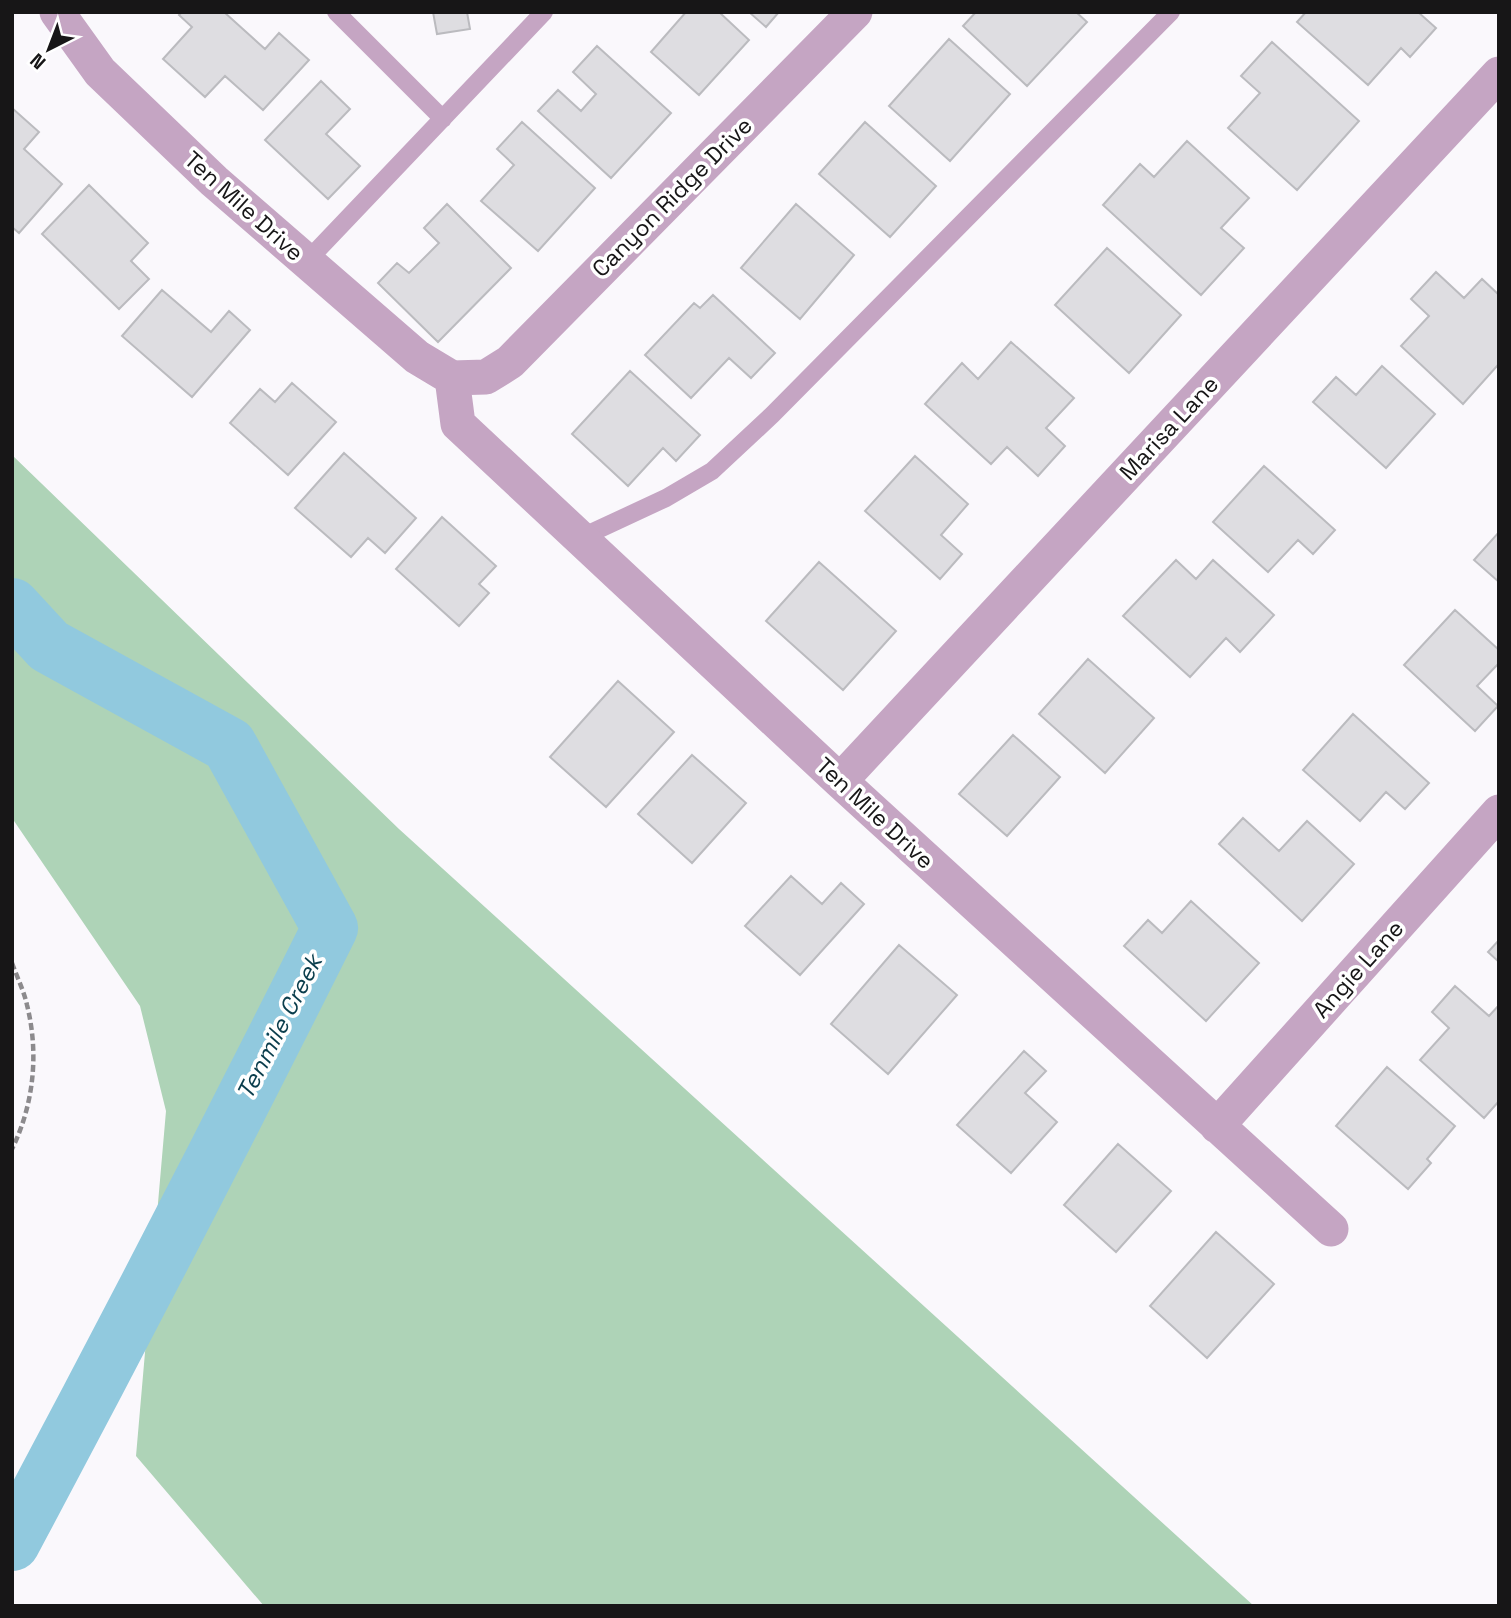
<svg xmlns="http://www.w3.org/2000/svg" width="1511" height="1618" font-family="'Space Grotesk',sans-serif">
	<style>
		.green { fill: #aed3b7 }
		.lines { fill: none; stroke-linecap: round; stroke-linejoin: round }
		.river { stroke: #91c9de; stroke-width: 56 }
		.building { fill: #dedde1; stroke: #bbbbbf; stroke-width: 2 }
		.path { stroke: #8c8a8d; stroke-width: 4.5; stroke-dasharray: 7 3.5; stroke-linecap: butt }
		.service { stroke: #c5a5c3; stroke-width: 18 }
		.minor { stroke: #c5a5c3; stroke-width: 35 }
		.labels { text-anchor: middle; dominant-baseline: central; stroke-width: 7; stroke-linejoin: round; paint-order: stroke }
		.street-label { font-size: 23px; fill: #171617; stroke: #fff }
		.water-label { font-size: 24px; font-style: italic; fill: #0a3d4c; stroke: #fff }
	</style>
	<rect width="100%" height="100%" fill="#faf8fc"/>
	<!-- green -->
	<path class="green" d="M12,455l387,374 855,777h-990l-128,-150 30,-345 -26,-105 -128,-188z"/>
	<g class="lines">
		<!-- river -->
		<path class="river" d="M12,606l37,40 180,99 101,183c-103,206 -209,411 -318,615"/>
	</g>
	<!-- building -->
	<path class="building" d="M182,12h42l41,37 14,-16 30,27 -46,50 -38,-34 -20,21 -42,-38 29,-32 -13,-12z
		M433,12h34l3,17 -33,5z
		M686,12h33l30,28 -50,55 -48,-43z
		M749,12h30l-13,15z
		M976,12h100l11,10 -60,64 -64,-60z
		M1306,12h112l18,16 -26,29 -9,-9 -33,37 -71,-63z
		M949,39l61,55 -60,67 -61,-55z
		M1272,42l87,79 -62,69 -69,-62 32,-35 -19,-17z
		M597,46l74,67 -60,65 -73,-67 20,-21 23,21 15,-17 -23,-22z
		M321,81l29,28 -24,25 34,32 -32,33 -63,-59z
		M12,108l27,24 -15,17 38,35 -43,49 -7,-6z
		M522,122l73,66 -57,63 -57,-50 33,-36 -17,-16z
		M865,122l71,64 -46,51 -71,-63z
		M1187,141l62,57 -28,30 23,20 -43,47 -98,-90 37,-41 14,13z
		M89,185l59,58 -17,18 18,18 -30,30 -77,-75z
		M447,204l64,64 -73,74 -60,-59 19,-20 12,10 30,-30 -15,-15z
		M796,204l58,51 -54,64 -59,-51z
		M1107,248l74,67 -52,58 -74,-68z
		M1436,272l28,26 18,-19 17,16v73l-2,-2 -34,38 -62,-58 28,-30 -18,-17z
		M162,290l49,42 18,-21 21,19 -58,67 -70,-61z
		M713,295l62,58 -24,25 -22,-20 -38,40 -46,-43 49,-52 6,5z
		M1011,342l63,56 -28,30 19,18 -27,30 -31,-29 -16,17 -66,-60 37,-41 16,16z
		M1382,366l53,48 -49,54 -73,-66 23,-25 20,18z
		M630,371l70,64 -24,26 -13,-13 -35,38 -56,-52z
		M292,383l44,39 -48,53 -58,-52 30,-34 15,13z
		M344,453l72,65 -31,35 -17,-15 -17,19 -56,-49z
		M915,456l53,48 -27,31 21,19 -22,25 -75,-68z
		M1264,466l71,64 -22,24 -15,-14 -30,32 -55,-50z
		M442,517l54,49 -17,18 10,9 -30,33 -63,-57z
		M1499,532v50l-25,-22z
		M1176,560l20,19 17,-19 61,55 -34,37 -14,-14 -36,39 -67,-61z
		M819,562l77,69 -53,59 -77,-69z
		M1455,610l44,40v13l-22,23 21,20 -23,25 -71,-66z
		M1088,659l66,59 -49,55 -66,-59z
		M618,681l56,51 -68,75 -56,-50z
		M1353,714l76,69 -24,26 -19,-17 -26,29 -57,-51z
		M1013,735l47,42 -53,59 -48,-42z
		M692,755l54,48 -54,60 -54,-49z
		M1243,818l36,33 28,-30 47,43 -52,57 -83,-77z
		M791,876l31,28 19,-21 23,21 -64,71 -55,-49z
		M1191,901l68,62 -53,58 -82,-75 24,-26 14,13z
		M1499,940v22l-11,-10z
		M899,945l58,50 -69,79 -57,-50z
		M1455,986l34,30 10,-11v96l-15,17 -64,-58 29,-32 -17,-16z
		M1024,1051l22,20 -21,22 32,29 -46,51 -54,-48z
		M1387,1067l68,59 -28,33 4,4 -23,26 -72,-63z
		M1118,1144l53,47 -55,61 -52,-47z
		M1216,1232l58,52 -67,74 -57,-52z"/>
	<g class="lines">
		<!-- path -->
		<path class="path" d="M12,963c5,14 12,28 15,42 12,48 7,99 -15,144"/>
		<!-- service -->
		<path class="service" d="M336,12l107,107
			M307,261l237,-249
			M580,538l86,-40 46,-27 60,-56 399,-403"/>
		<!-- minor -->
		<path class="minor" d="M57,12l43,60 114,109 203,176 35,21 34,-1 24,-15 345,-350
			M452,378l6,46 382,357 491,448
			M840,781l659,-707
			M1217,1126l282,-314"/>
	</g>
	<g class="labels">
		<!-- street labels -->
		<g class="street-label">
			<text transform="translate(672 197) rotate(-45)">Canyon Ridge Drive</text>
			<text transform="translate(244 206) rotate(42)">Ten Mile Drive</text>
			<text transform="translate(1169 428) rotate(-47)">Marisa Lane</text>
			<text transform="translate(875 813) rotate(43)">Ten Mile Drive</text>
			<text transform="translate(1358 969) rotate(-48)">Angie Lane</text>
		</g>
		<!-- water labels -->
		<g class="water-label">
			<text transform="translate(279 1027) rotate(-63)">Tenmile Creek</text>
		</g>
	</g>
	<!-- border -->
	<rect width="1511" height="1618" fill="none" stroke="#171617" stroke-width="28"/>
	<!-- north arrow -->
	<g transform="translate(49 49) rotate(222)" stroke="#ffffff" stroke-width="5" paint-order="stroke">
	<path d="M0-5L12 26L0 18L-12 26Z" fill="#171617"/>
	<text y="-10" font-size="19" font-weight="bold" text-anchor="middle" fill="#171617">N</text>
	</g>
</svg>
